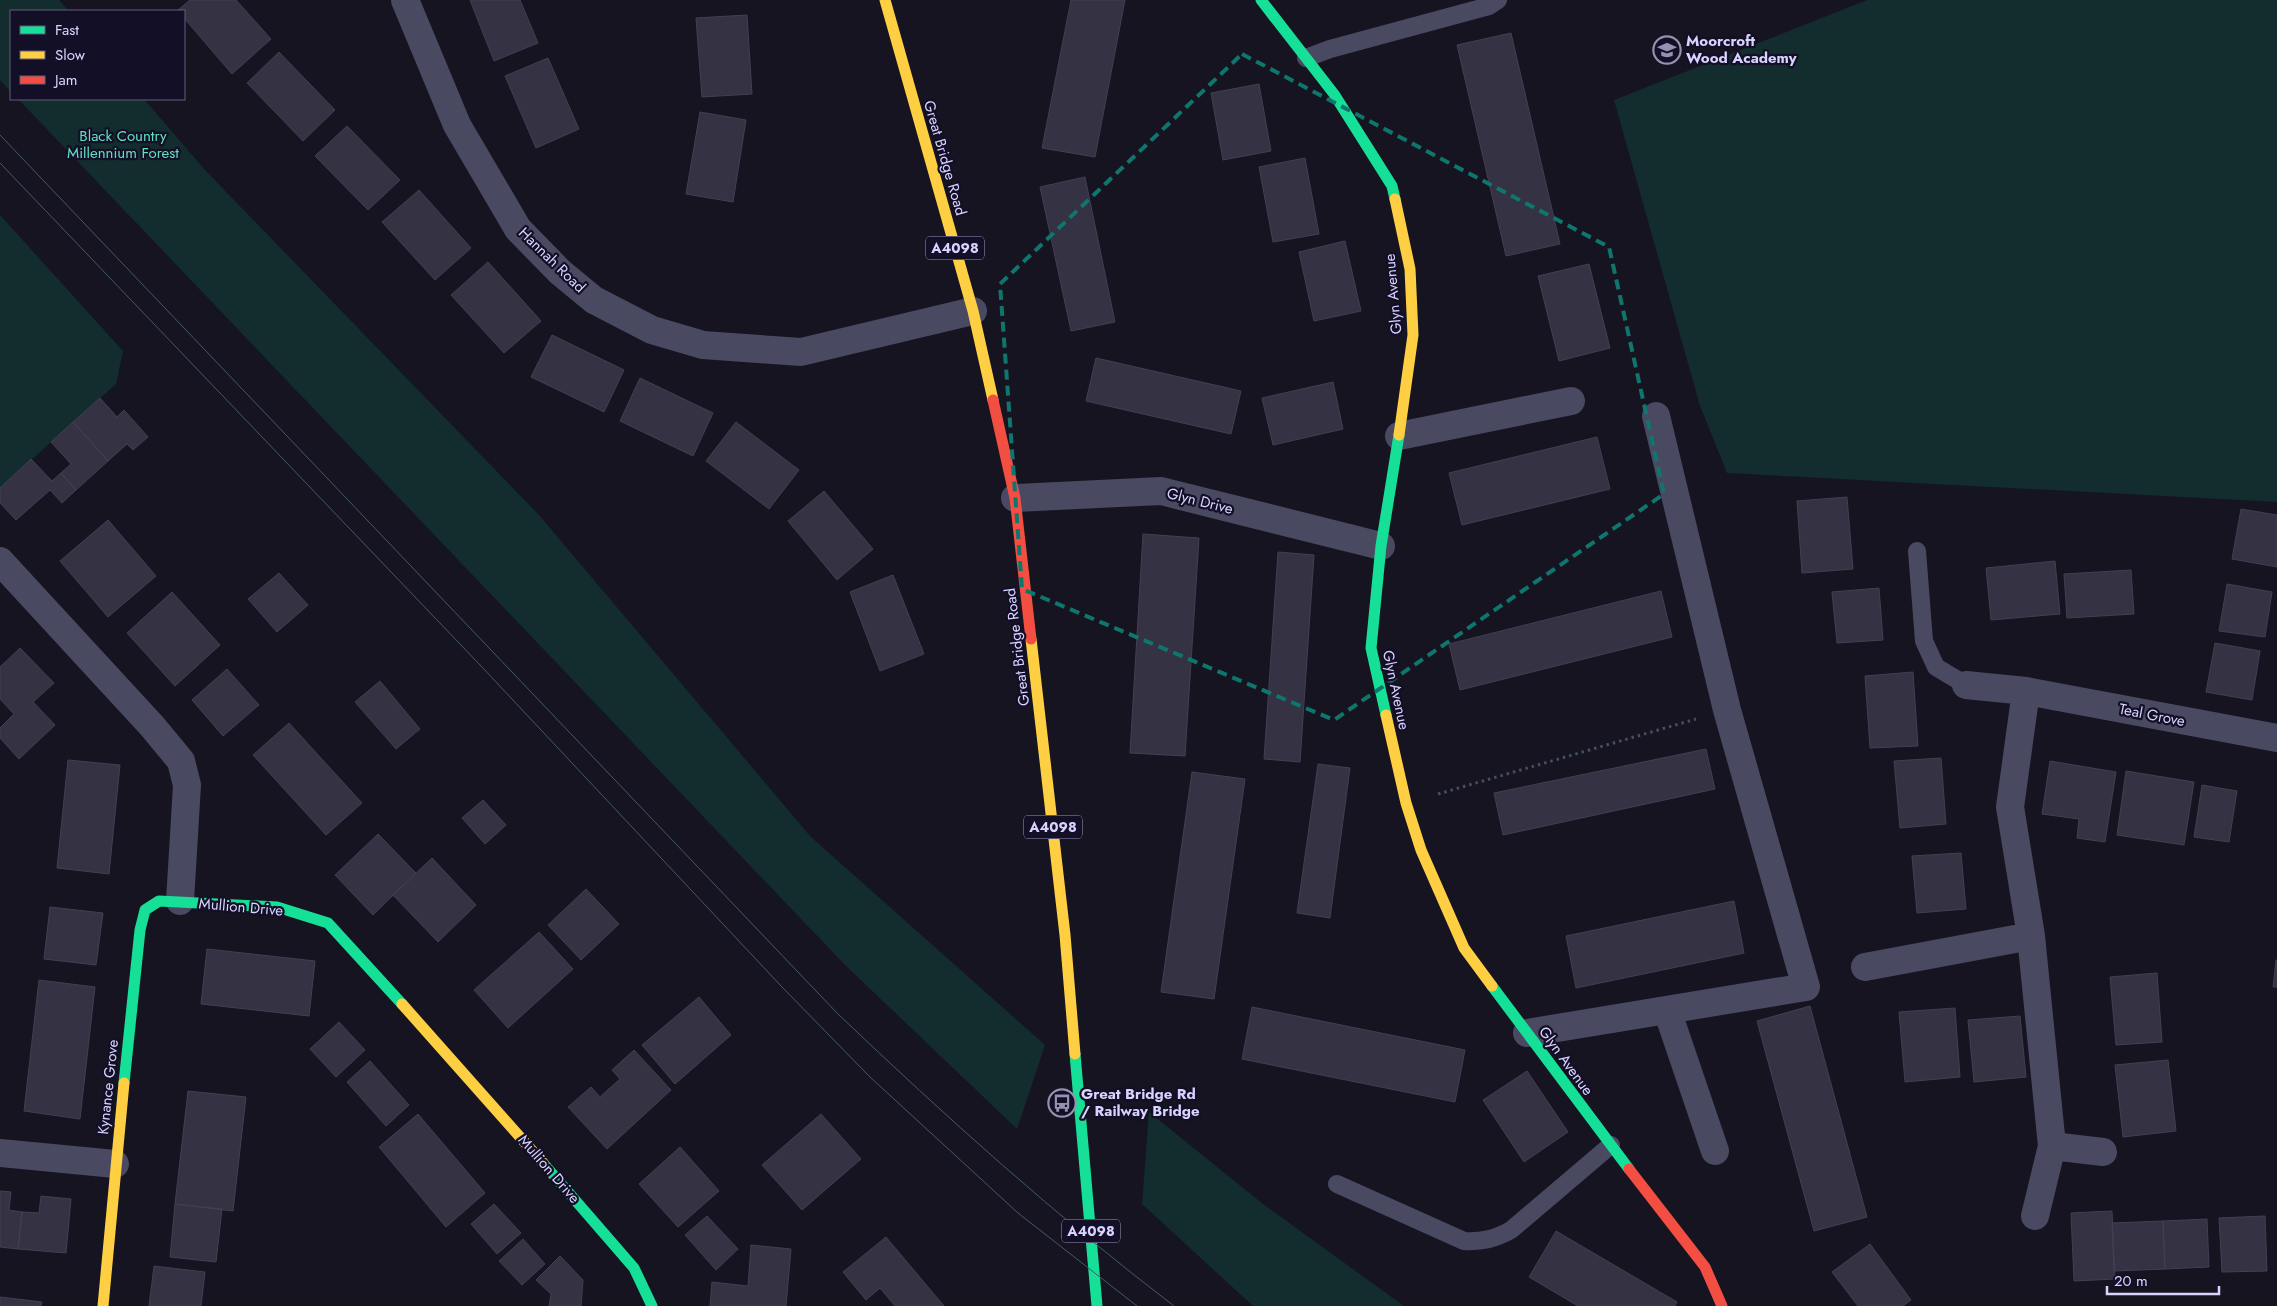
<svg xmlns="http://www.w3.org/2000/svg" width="2277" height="1306" font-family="Jost,sans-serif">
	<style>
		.green { fill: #132c2d }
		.building { fill: #343243; stroke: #433f54 }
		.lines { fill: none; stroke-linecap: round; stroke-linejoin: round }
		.path { stroke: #44505f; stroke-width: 3; stroke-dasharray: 2.5 4; stroke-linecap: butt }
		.lane { stroke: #4a4962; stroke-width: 18 }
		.street { stroke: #4a4962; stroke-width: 28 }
		.fast { stroke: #16e098; stroke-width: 11 }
		.slow { stroke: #ffcf43; stroke-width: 11 }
		.jam { stroke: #f24e42; stroke-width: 11 }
		.tram { stroke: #43596b; stroke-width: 1 }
		.marked { fill: none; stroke: #0f766e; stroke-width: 4; stroke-dasharray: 10 6; stroke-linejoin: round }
		.labels { text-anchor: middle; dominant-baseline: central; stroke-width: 4.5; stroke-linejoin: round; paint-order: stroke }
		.shield { fill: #130f26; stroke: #9e99be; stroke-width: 1 }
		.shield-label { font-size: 14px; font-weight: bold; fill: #d9d4ff }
		.poi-label { font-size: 15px; font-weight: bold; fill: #d9d4ff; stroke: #130f26; text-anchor: start }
		.park-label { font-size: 15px; fill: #5fe0c0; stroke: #130f26 }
		.street-label { font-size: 15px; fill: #d9d4ff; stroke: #130f26 }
	</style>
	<rect width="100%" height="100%" fill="#161421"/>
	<!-- green -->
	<path class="green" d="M0,0h59l10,11h-58v81l-11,-12z
		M1867,0h410v502l-550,-29 -27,-67 -86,-306z
		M18,99h126l61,71 334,345 272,322 234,208 -28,84 -172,-164z
		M0,215l123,136 -7,33 -116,104z
		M1149,1112l114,92 141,102h-151l-111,-102z"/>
	<!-- building -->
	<path class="building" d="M190,0h46l35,39 -39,35 -48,-56v-7h-7z
		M470,0h50l18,43 -44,18z
		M1071,0h54l-30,157 -53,-9z
		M747,15l5,79 -50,3 -6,-79z
		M1511,33l49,211 -54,12 -49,-211z
		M279,52l56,58 -32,31 -56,-58z
		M548,58l31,71 -43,19 -31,-72z
		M1259,84l12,67 -48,9 -12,-67z
		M700,112l46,8 -13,82 -47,-8z
		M347,126l53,54 -32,30 -53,-54z
		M1305,158l14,76 -46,8 -14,-75z
		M1085,177l30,145 -44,9 -31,-144z
		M419,190l52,58 -36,32 -53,-58z
		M1345,241l16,70 -47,10 -15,-69z
		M488,262l53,59 -37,32 -53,-58z
		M1589,264l21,84 -51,13 -21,-85z
		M552,335l72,35 -20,42 -73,-35z
		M1096,358l145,33 -10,43 -145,-33z
		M640,378l73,35 -20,43 -73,-35z
		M1333,382l10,47 -70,16 -11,-47z
		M100,398l17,19 7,-7 24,27 -15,13 -6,-6 -19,17 -35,-39z
		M73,422l35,39 -32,29 -15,-17 10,-9 -20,-22z
		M736,422l63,48 -30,39 -63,-48z
		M1597,437l13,52 -148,36 -13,-52z
		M31,459l21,22 9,-8 15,17 -14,13 -12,-13 -34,30 -16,-17v-15z
		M824,491l49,58 -36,31 -49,-59z
		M1847,497l6,72 -51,4 -5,-72z
		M2241,509l36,6v52l-45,-8z
		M108,520l48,56 -48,41 -48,-56z
		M1143,534l56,4 -14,218 -55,-3z
		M1278,552l36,3 -14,207 -36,-3z
		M2055,561l5,53 -69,6 -5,-52z
		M2131,570l3,44 -67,4 -3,-44z
		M279,573l29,32 -31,27 -29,-33z
		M893,575l31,79 -44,17 -30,-79z
		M2227,584l45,8 -7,45 -46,-6z
		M1879,588l4,52 -46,3 -5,-51z
		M1661,591l11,46 -212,53 -11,-46z
		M172,592l48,53 -45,41 -48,-53z
		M2215,643l45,8 -8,49 -46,-8z
		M20,648l34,35 -21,19 22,23 -36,34 -19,-21v-10l14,-14 -14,-15v-32z
		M227,669l32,36 -36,31 -31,-36z
		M1913,672l5,74 -48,2 -5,-72z
		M380,681l40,48 -24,20 -41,-47z
		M289,723l73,80 -36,32 -73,-80z
		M1706,749l9,40 -212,46 -9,-42z
		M1941,758l5,66 -46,4 -6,-67z
		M68,760l52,5 -11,109 -52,-6z
		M2050,761l66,11 -11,70 -28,-4 2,-19 -37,-5z
		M1318,764l32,4 -20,150 -33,-5z
		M2126,771l68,11 -10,63 -67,-10z
		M1192,772l53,7 -31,220 -53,-7z
		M2202,785l35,6 -8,51 -35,-5z
		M483,800l23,25 -21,19 -23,-26z
		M378,834l38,39 -43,42 -38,-40z
		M1961,853l5,56 -49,4 -5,-57z
		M432,858l44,47 -38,37 -45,-47z
		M586,889l33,35 -38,36 -33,-35z
		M1734,901l10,52 -168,35 -10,-52z
		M50,907l53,6 -7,52 -52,-6z
		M539,932l34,37 -65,59 -34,-38z
		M207,949l108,12 -6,55 -108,-12z
		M2276,960h1v27h-4z
		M2157,973l5,69 -46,3 -6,-68z
		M39,980l56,7 -15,132 -56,-8z
		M699,997l32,38 -56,49 -33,-39z
		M1810,1006l57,211 -53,14 -57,-210z
		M1252,1007l213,43 -10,52 -213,-43z
		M1955,1008l5,69 -55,5 -6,-70z
		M2020,1016l6,61 -52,5 -6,-62z
		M339,1022l26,28 -29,27 -26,-28z
		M634,1050l37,40 -64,59 -39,-42 23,-20 9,10 20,-18 -8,-9z
		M2168,1060l8,71 -53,6 -8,-72z
		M370,1061l39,44 -23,21 -39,-44z
		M1527,1071l41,61 -44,30 -41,-62z
		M188,1091l58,6 -13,114 -58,-7z
		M418,1114l67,79 -39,34 -67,-80z
		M821,1114l40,45 -59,51 -40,-45z
		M680,1147l39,44 -41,36 -39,-43z
		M0,1191l11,1 -2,18 13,2 -4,37 -18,-2z
		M41,1196l30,3 -5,54 -48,-4 4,-37 17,1z
		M175,1204l47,5 -6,53 -46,-5z
		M494,1204l27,29 -24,21 -26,-30z
		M2112,1211l3,68 -41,2 -3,-68z
		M707,1216l31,33 -22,21 -31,-35z
		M2265,1216l2,55 -45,1 -3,-54z
		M2207,1219l2,48 -44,2 -2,-48z
		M2163,1221l2,48 -51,2 -2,-48z
		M1556,1231l121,71 -2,4h-97l-49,-29z
		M886,1237l58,69h-49l-15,-18 -14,12 -23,-28z
		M523,1239l22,25 -23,21 -23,-24z
		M1870,1244l41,56 -8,6h-45l-26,-34z
		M751,1245l40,4 -5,57h-76l2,-24 36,4z
		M560,1256l23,24 -2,26h-32l2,-12 -15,-14z
		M154,1266l51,6 -4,34h-52z
		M0,1297l42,5 -1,4h-41z"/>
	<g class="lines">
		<!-- path -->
		<path class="path" d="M1438,794l258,-75"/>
		<!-- lane -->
		<path class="lane" d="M1306,58l24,-9 159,-43 9,-6
			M1917,551l7,90 12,26 30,18
			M1337,1184l127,57c18,1 31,-2 47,-11l100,-85"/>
		<!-- street -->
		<path class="street" d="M405,0l52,125 61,104 42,43 34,28 58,30 51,15 98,7 172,-41
			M1399,436l172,-35
			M1015,498l146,-7 220,55
			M0,561l152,165 29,35 6,24 -7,116
			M1966,685l60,6 251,47
			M2026,691l-16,116 21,129 21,210 51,6
			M1865,967l166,-31
			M1667,1010l48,141
			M1527,1033l279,-46 -79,-277 -71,-294
			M0,1153l115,11
			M2035,1216l17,-70"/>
		<!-- fast -->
		<path class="fast" d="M1261,0l73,94 58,92 3,13
			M1386,715l-15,-67 10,-102 18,-111
			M1492,986l137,183
			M1075,1054l22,252
			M124,1083l16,-153 5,-20 14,-9 118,6 51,16 74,81
			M543,1163l91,105 18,38"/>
		<!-- slow -->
		<path class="slow" d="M885,0l88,311 20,89
			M1395,199l15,70 3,66 -14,100
			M1031,639l34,296 10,119
			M1386,715l20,88 15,47 43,98 28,38
			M402,1004l141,159
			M103,1306l21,-223"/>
		<!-- jam -->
		<path class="jam" d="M993,400l22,98 16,141
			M1629,1169l76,98 17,39"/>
		<!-- tram -->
		<path class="tram" d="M0,135l838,879c108,103 218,202 336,292
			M0,163l481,503 301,321 88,90 148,136 119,93"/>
	</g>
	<!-- marked area -->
	<path class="marked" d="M1242,54l367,193 55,247 -330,226 -312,-131 -22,-305z"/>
	<!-- icons -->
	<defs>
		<g id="school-ring" transform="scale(1.4375)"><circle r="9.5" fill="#130f26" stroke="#9591b1" stroke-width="1.5"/><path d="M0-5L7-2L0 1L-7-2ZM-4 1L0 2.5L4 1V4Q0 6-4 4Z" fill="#9591b1"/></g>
		<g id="bus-ring" transform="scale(1.4375)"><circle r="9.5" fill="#130f26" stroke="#9591b1" stroke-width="1.5"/><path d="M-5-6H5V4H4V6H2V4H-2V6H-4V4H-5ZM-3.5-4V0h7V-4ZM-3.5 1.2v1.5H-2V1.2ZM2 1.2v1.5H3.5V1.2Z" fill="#9591b1"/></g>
	</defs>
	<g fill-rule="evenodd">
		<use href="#school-ring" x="1667" y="50"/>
		<use href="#bus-ring" x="1062" y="1103"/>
	</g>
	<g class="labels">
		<!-- shield labels -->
		<g class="shield">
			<rect x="926" y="236.5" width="58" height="23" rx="4"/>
			<rect x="1024" y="815.5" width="58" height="23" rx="4"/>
			<rect x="1062" y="1219.5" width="58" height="23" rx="4"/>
		</g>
		<g class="shield-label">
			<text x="955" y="248">A4098</text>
			<text x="1053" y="827">A4098</text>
			<text x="1091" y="1231">A4098</text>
		</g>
		<!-- poi labels -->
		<g class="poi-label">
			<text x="1686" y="41">Moorcroft<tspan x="1686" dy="17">Wood Academy</tspan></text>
			<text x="1081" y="1094">Great Bridge Rd<tspan x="1081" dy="17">/ Railway Bridge</tspan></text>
		</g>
		<!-- park labels -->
		<g class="park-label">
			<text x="123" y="136">Black Country<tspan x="123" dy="17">Millennium Forest</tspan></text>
		</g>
		<!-- street labels -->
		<g class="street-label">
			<text transform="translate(945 158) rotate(74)">Great Bridge Road</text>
			<text transform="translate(552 260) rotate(44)">Hannah Road</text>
			<text transform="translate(1393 294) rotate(-95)">Glyn Avenue</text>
			<text transform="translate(1200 501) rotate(14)">Glyn Drive</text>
			<text transform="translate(1017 647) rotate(-97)">Great Bridge Road</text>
			<text transform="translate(1396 690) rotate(78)">Glyn Avenue</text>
			<text transform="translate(2152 715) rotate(11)">Teal Grove</text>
			<text transform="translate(241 907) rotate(5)">Mullion Drive</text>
			<text transform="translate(1566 1061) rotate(54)">Glyn Avenue</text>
			<text transform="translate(108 1087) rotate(-84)">Kynance Grove</text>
			<text transform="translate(549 1169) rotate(49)">Mullion Drive</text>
		</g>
	</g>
	<!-- legend -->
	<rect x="10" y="10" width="175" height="90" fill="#130f26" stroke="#625e7d"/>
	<rect x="20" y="26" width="25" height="8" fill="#16e098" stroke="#625e7d"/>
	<text x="55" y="35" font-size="15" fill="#d9d4ff">Fast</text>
	<rect x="20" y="51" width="25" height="8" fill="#ffcf43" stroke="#625e7d"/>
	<text x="55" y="60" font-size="15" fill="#d9d4ff">Slow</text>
	<rect x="20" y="76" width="25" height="8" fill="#f24e42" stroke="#625e7d"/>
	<text x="55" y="85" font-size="15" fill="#d9d4ff">Jam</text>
	<!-- scale -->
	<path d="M2107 1286v8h112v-8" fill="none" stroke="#d9d4ff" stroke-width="2.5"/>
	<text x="2114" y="1286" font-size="15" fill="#d9d4ff" stroke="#130f26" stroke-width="4" paint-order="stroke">20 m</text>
</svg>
